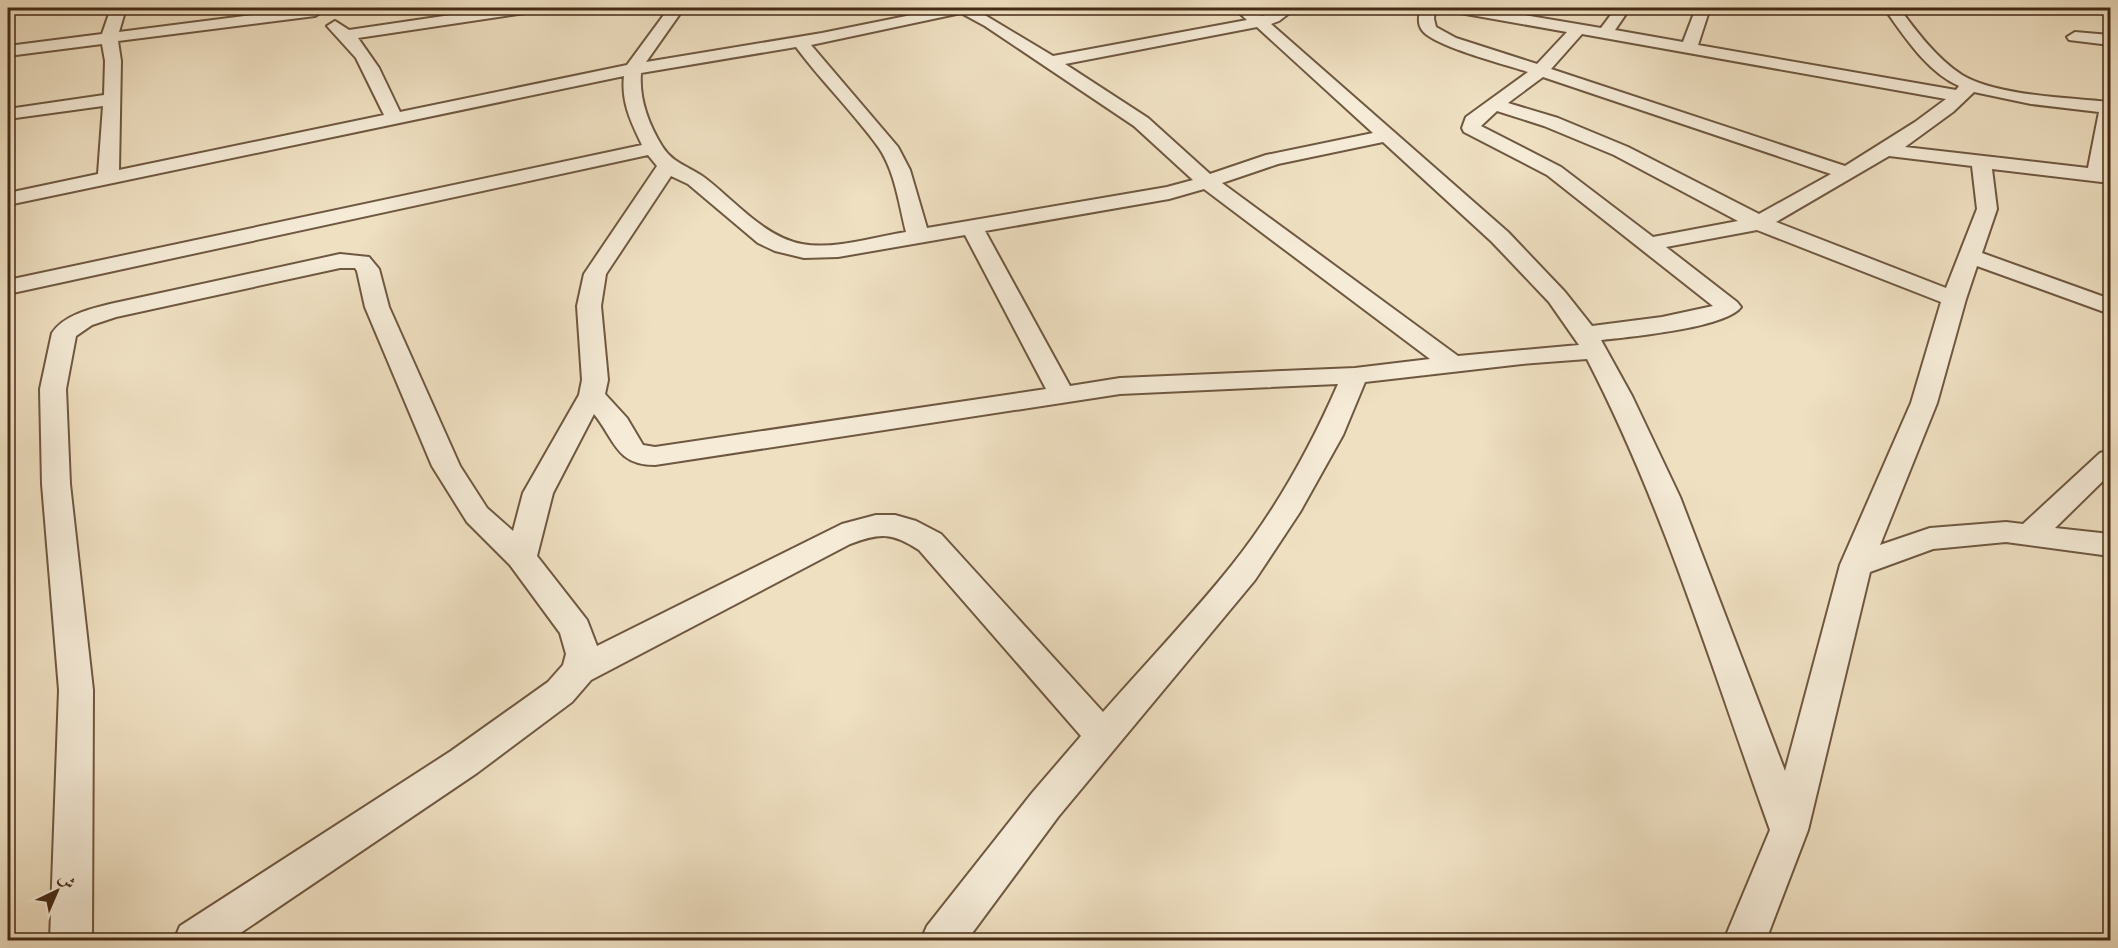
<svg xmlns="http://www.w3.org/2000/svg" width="2118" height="948" font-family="'IM FELL DW Pica',Amiri,serif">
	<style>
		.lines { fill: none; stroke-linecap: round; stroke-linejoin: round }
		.minor-casing { stroke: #6f5841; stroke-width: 4 }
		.minor { fill: #f5ebd7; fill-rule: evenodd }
	</style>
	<rect width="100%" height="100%" fill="#efe0c2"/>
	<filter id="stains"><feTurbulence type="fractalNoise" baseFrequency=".00333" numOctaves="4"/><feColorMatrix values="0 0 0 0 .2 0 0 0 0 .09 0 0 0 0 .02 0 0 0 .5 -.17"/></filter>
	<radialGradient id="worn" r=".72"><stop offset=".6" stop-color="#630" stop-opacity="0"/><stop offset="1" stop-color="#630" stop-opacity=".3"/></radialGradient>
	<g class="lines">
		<!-- minor casing -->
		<g class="minor-casing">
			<path id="minor" d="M111,8h15l-7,24 188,-24h12l4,3 -8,5 -197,25 3,20 -2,109 265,-55 -28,-57 -29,-32 8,-5 14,9 149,-22h34l-2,3 -5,2 -167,25 21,30 21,44 227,-47 42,-57h15l-38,54 176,-29 124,-25h27l80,48 194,-36 -13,-12h16l12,8 18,-8h16l-17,13 -8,3 237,208 57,60 27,34 70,-9 51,-11 -166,-131 -83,-43 -2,-4 4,-11 62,-45c-21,-7 -95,-26 -106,-42 -5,-7 -3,-15 -1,-22h14l-1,11 2,8 20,11 81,26 30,-32 -107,-19 -8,-5h31l118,20 15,-20h14l-15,22 68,12 13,-34h14l-12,37 258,45 3,-4c-32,-14 -55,-50 -75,-78h15c17,23 38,51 63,67 35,21 108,23 148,27v52l-2,17h2v12l-118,-14 5,40 -15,44 128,46v15l-133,-48 -11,33 -29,104 -57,142 50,-17 76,-6 17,2 77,-71 10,-3v24l-55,54 55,6v22l-104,-14 -73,7 -63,23 -62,258 -42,110h-42l46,-110c-57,-158 -106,-322 -183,-471l-65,5 -157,18 -22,53 -43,77 -45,68 -197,237 -91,123h-46l6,-14 105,-133 49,-57 -162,-186c-28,-18 -39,-17 -69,-6l-259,136 -19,22 -95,71 -247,167h-56l6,-14 271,-175 97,-69 15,-17 3,-11 -6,-21 -50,-68 -43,-43 -35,-56 -67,-159 -8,-36 -2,-3h-15l-224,49 -24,8 -16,11 -10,53 4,95 23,206 -1,250h-42l9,-250 -17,-206 -2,-95 12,-56c12,-18 38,-24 58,-29l230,-50 29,3 10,12 10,38 71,159 27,42 26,23 10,-38 56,-98 3,-15 -5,-74 7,-32 73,-108 -9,-11 -640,139v-14l634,-135c-11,-23 -21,-43 -18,-69l-616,129v-12l90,-19 5,-68 -95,13v-10l96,-14 1,-34 -3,-17 -94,12v-10l94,-12zM961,13l24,13 149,100 59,54 -26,7 -240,41 -17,-58 -12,-23 -87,-102zM1257,27l116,106 -107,22 -56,19 -62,-56 -83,-54zM1582,34l364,65 -31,23 -70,44 -294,-97zM796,47c26,35 58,66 83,101 16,24 20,56 27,84 -32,5 -71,18 -104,12 -38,-7 -68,-44 -97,-66 -16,-12 -32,-14 -43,-32 -14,-23 -23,-47 -21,-73zM1543,77l288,97 -72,40 -131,-67 -70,-29 -50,-15zM1974,92l57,12 68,8 -11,56 -183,-21 48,-35zM1497,111l47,15 70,29 124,66 -85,16 -92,-70 -80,-41zM1383,142l109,100 57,60 30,43 -121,11 -236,-173 56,-19zM1889,156l83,10 5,43 -31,79 -170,-66zM671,176l17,8 70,59 17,8 29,7 34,-1 127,-22 81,154 -391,58 -12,-2 -16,-27 -22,-24 3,-14 -7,-74 5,-32zM1204,189l226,170 -75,9 -235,10 -50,8 -85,-155 184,-32zM1757,230l184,72 -30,101 -71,162 -55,206 -105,-274 -48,-101 -31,-56c28,-3 125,-12 140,-33l-4,-5 -71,-55zM1338,384c-28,64 -62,126 -106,181 -40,50 -86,98 -129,147l-162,-178 -25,-13 -21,-6h-19l-34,9 -245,122 -10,-26 -50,-64 16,-63 41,-79c21,26 22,51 61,51l465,-71z
				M2075,32l35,3v10l-41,-5 -2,-3z"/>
		</g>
		<!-- minor -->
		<use href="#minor" class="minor"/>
	</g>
	<!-- margin -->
	<rect width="2118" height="948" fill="none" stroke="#efe0c2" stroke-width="30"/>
	<rect x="9" y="9" width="2100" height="930" fill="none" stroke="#442b16" stroke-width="3"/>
	<rect x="15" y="15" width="2088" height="918" fill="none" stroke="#442b16" stroke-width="1.5"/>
	<!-- north arrow -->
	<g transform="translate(57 891) rotate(44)" stroke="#f5ebd7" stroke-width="4.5" paint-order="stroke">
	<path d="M0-4.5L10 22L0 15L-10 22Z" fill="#442b16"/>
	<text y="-9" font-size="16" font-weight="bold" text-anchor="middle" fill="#442b16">ش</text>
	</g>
	<rect width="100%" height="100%" filter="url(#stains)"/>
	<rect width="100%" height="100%" fill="url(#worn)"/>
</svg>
